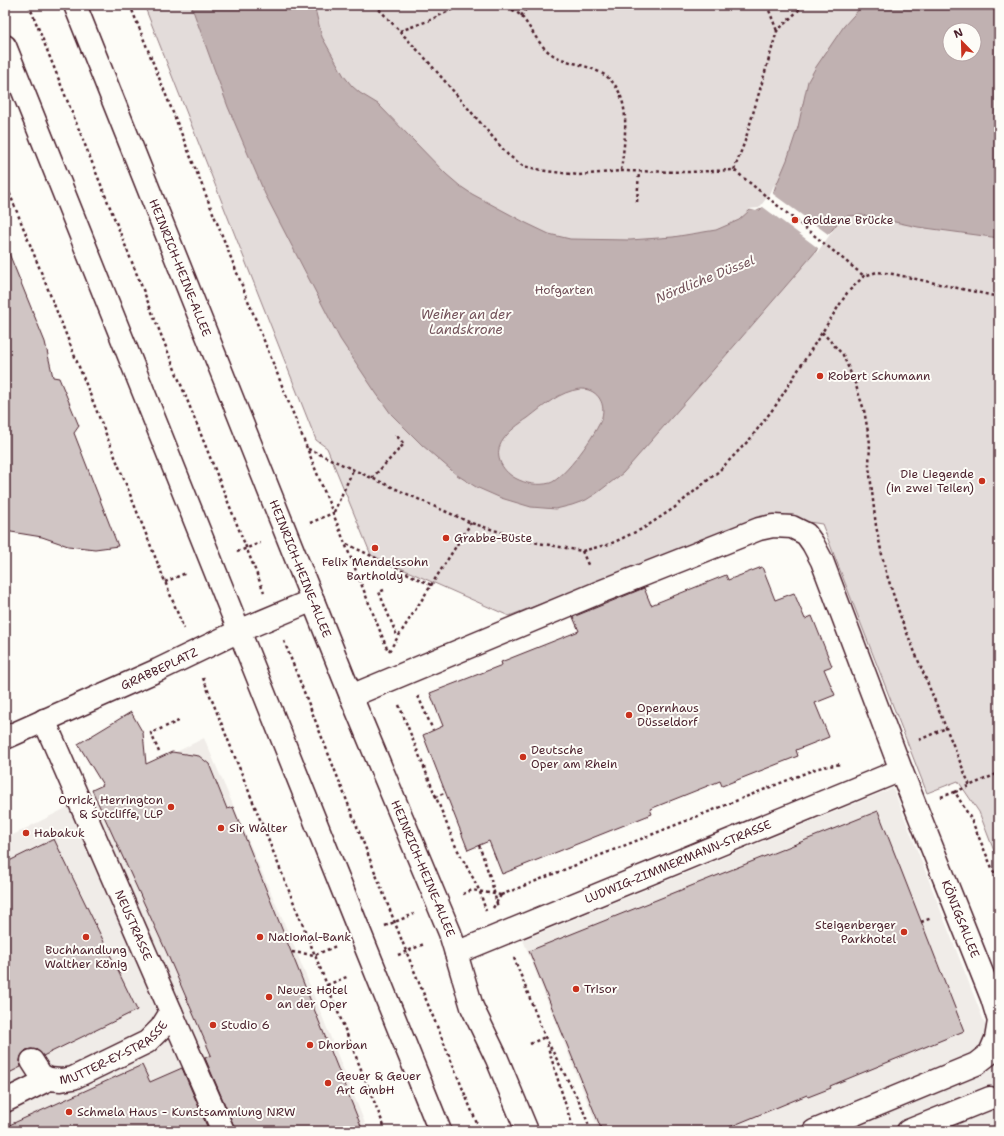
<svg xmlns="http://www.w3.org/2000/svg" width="1004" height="1136" font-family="'Shantell Sans',sans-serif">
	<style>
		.built { fill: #f0ece8 }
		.green { fill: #e3dcda; stroke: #967e82; fill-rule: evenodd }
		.water { fill: #c0b1b1; stroke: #91777b; fill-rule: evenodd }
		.pier { fill: #fdfcf7 }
		.building { fill: #d0c5c4; stroke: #4a1f2b }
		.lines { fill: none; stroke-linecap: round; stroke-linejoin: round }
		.minor-casing { stroke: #4a1f2b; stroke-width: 25 }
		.major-casing { stroke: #4a1f2b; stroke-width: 25 }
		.path { stroke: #4a1f2b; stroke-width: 2.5; stroke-dasharray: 3 3; stroke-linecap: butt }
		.minor { stroke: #fdfcf7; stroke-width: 22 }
		.major { stroke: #fdfcf7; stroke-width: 22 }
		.poi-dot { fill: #c8321e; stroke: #fdfcf7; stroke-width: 1.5 }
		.labels { text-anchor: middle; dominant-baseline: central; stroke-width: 4; stroke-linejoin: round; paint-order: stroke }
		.poi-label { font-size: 12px; fill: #4a1f2b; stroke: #fdfcf7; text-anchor: start }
		.street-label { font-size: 12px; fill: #4a1f2b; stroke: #fdfcf7 }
		.park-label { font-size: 12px; fill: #704e57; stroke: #fdfcf7 }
		.water-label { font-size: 13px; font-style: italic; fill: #73525a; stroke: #fdfcf7 }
	</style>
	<rect width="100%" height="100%" fill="#fdfcf7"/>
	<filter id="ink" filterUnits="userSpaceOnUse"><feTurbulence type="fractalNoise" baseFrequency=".025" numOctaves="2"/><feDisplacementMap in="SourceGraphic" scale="8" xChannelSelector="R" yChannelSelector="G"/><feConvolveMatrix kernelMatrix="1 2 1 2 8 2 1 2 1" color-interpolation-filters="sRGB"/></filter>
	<g filter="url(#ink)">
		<!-- built -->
		<path class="built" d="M204,738l90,208 74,185h-363v-292z
			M893,788l106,272v71h-400l-76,-191z"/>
		<!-- green -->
		<path class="green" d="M144,5h855v859l-20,-52 -21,-31 -31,12 -105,-269 -53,-8 -260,100 -138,-61 -44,-107 -11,-8zM950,30h24v24h-24z"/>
		<!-- water -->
		<path class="water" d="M191,5h123l8,32 22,39 8,10 8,7 18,11 68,70 14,12 12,8 54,29 23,11 21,5 60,1 43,-3 43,-7 23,-10 11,-10h10l13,-17 14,-33 11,-33 10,-46 8,-14 28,-41 19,-21h136v233l-81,-11 -56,-12 -15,1 -8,5 -23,30 -81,94 -112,128 -26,20 -11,7 -14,5 -16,4 -25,-2 -30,-9 -25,-11 -19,-12 -35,-30 -31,-31 -15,-21 -36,-54 -75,-145 -37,-87zM950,30h24v24h-24zM580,389c16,-1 26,13 22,28 -4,15 -38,62 -52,66 -12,3 -24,1 -35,-5 -14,-8 -22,-24 -12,-38 6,-9 16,-16 25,-22 17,-13 31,-26 52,-29z"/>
		<!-- pier -->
		<path class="pier" d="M774,185l-1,9 55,40 6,-5 -18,25 2,-6 -55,-41 -7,4 -8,-2 11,-1 12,-16z"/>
		<!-- building -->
		<path class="building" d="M5,246h1l39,96 8,35 6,1 20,48 -5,7 44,113 -23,3 -27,-3 -26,-9 -37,-6z
			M762,567l13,33 19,-7 11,26 7,-3 20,50 -8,3 11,26 -20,8 14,34 -33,13 2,6 -76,30 -2,-5 -70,28 2,5 -150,60 -13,-33 -21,9 -45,-115 20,-9 -13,-33 72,-28 -1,-3 78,-31 -6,-14 71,-29 7,17 75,-30 2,5z
			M131,712l12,21 3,31 26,-12 27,4 10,8 18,45 6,-2 130,324h-128l-1,-5 -29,-68 6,-3 -45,-104 -74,-161 11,-5 -25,-41z
			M878,811l86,220 -134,55 1,2 -23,9 -1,-2 -87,36h-118l-73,-180z
			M54,839l83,171 -94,46 -6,-6 -6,-1 -5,1 -5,6 -1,5 1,6 -16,8v-212z
			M142,1065l8,17 32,-14 27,63h-204v-4z"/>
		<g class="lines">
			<!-- minor casing -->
			<g class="minor-casing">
				<g id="minor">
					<path id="s1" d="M351,696l249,-104 159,-63 14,-3 19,1 14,7 7,10 9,17 79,209 91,228 7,23 -3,18 -6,14 -14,11 -162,67"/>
					<path id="s2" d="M44,720l179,411"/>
					<path id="s3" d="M5,738l153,-68 81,-39 74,-31"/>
					<path id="s4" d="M456,953l445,-183"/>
					<path d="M32,1061l9,14 8,4"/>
					<path id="s5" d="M5,1101l44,-22 12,1 12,-2 74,-36 14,-14 10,-16"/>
				</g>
			</g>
			<!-- major casing -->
			<g class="major-casing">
				<g id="major">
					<path id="s6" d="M75,5l276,691 99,237 22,74 25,52 30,72"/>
					<path d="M5,46l349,872 86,213"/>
					<path d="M908,1131l82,-33"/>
				</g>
			</g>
			<!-- path -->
			<path class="path" d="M29,5l235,587
				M130,5l258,646
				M375,5l50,53 83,97 15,11 23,5 33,4 42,-4 68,1 45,-2 130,106
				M501,5c6,2 16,6 21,12 10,12 15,26 28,36 11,8 27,10 40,15 5,2 12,5 16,8 28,21 18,66 15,95
				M767,5l10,26
				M521,16l8,-11
				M400,31l28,-10 25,-12 12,-4
				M734,170l11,-29 32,-110 27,-26
				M5,182l179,447
				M637,202l2,-30
				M822,332l21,23 12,28 9,27 6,33 -1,23 7,60 9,43 17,52 68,165
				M308,449l163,74 62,19 49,9 28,-7 34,-16 30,-20 45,-37 31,-32 26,-34 71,-112 17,-17 13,-4 16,2 106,23
				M372,478l32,-34 -9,-10
				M334,512l19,-42
				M310,523l23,-10
				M347,544l84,41
				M582,551l7,16
				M237,552l23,-9
				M165,582l21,-9
				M384,590l-5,2 18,44
				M284,641l122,310 74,180
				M389,651l82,-128
				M203,678l183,453
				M418,696l15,34
				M399,705l57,142 17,31 7,14 6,19
				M919,740l27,-12
				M159,752l-8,-19 30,-13
				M955,792l44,-19
				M435,797l11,-5
				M941,797l14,-5 16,27 28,65
				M479,845l12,35 7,28
				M463,894l9,-4 29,5
				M501,895l317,-127 22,-4
				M493,908l8,-13
				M921,922l11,-4
				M385,926l29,-12
				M292,952l23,3 21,-9
				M398,955l26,-11
				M514,958l31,79 36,68 10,26
				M327,985l22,-9
				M530,1044l15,-7
				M547,1044l22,72 6,15"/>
			<!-- minor -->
			<use href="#minor" class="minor"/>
			<!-- major -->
			<use href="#major" class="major"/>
		</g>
	</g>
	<!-- markers -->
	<g class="poi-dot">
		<circle cx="795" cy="220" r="4"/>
		<circle cx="820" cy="376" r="4"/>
		<circle cx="982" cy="481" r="4"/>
		<circle cx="446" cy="538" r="4"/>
		<circle cx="375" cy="548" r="4"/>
		<circle cx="629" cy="715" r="4"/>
		<circle cx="523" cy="757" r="4"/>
		<circle cx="171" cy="807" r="4"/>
		<circle cx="221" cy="828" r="4"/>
		<circle cx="26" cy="833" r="4"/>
		<circle cx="904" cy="932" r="4"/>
		<circle cx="86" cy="937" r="4"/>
		<circle cx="260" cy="937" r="4"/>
		<circle cx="576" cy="989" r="4"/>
		<circle cx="269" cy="997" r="4"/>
		<circle cx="213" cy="1025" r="4"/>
		<circle cx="310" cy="1045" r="4"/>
		<circle cx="328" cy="1083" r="4"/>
		<circle cx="69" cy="1112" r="4"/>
	</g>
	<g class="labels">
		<!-- poi labels -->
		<g class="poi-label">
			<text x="803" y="220">Goldene Brücke</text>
			<text x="828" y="376">Robert Schumann</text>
			<text x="974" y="474" text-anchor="end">Die Liegende<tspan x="974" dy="14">(in zwei Teilen)</tspan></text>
			<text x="454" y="538">Grabbe-Büste</text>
			<text x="375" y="562" text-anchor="middle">Felix Mendelssohn<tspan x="375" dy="14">Bartholdy</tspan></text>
			<text x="637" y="708">Opernhaus<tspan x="637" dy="14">Düsseldorf</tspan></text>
			<text x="531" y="750">Deutsche<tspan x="531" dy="14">Oper am Rhein</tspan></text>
			<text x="163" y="800" text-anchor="end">Orrick, Herrington<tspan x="163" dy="14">&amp; Sutcliffe, LLP</tspan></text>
			<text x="229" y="828">Sir Walter</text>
			<text x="34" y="833">Habakuk</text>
			<text x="896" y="925" text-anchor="end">Steigenberger<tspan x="896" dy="14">Parkhotel</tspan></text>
			<text x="268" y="937">National-Bank</text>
			<text x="86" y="950" text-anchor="middle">Buchhandlung<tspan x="86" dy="14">Walther König</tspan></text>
			<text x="584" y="989">Trisor</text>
			<text x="277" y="990">Neues Hotel<tspan x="277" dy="14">an der Oper</tspan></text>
			<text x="221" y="1025">Studio 6</text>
			<text x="318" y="1045">Dhorban</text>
			<text x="336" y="1076">Geuer &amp; Geuer<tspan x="336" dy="14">Art GmbH</tspan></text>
			<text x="77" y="1112">Schmela Haus - Kunstsammlung NRW</text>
		</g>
		<!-- street labels -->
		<g class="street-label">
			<text stroke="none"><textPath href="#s6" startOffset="283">HEINRICH-HEINE-ALLEE</textPath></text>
			<text stroke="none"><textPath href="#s6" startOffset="607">HEINRICH-HEINE-ALLEE</textPath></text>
			<text stroke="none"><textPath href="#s3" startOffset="169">GRABBEPLATZ</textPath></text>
			<text stroke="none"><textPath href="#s4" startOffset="240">LUDWIG-ZIMMERMANN-STRASSE</textPath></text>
			<text stroke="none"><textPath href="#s6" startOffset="931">HEINRICH-HEINE-ALLEE</textPath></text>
			<text stroke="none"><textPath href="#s1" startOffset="905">KÖNIGSALLEE</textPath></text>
			<text stroke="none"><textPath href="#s2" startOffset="224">NEUSTRASSE</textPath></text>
			<text stroke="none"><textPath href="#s5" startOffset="121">MUTTER-EY-STRASSE</textPath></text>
		</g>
		<!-- park labels -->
		<g class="park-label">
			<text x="564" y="290">Hofgarten</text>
		</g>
		<!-- water labels -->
		<g class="water-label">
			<text transform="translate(705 279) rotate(-22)">Nördliche Düssel</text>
			<text x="466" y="314">Weiher an der<tspan x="466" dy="15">Landskrone</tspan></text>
		</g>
	</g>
	<!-- margin -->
	<rect width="1004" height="1136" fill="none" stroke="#fdfcf7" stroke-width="20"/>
	<rect x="10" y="10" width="984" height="1116" fill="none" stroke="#4a1f2b" stroke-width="1.5" filter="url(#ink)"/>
	<!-- north arrow -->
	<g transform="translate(962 42) rotate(337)"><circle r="19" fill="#fdfcf7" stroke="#b5a4a5"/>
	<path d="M0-3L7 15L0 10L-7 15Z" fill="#c8321e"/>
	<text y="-6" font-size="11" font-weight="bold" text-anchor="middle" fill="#4a1f2b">N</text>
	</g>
</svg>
